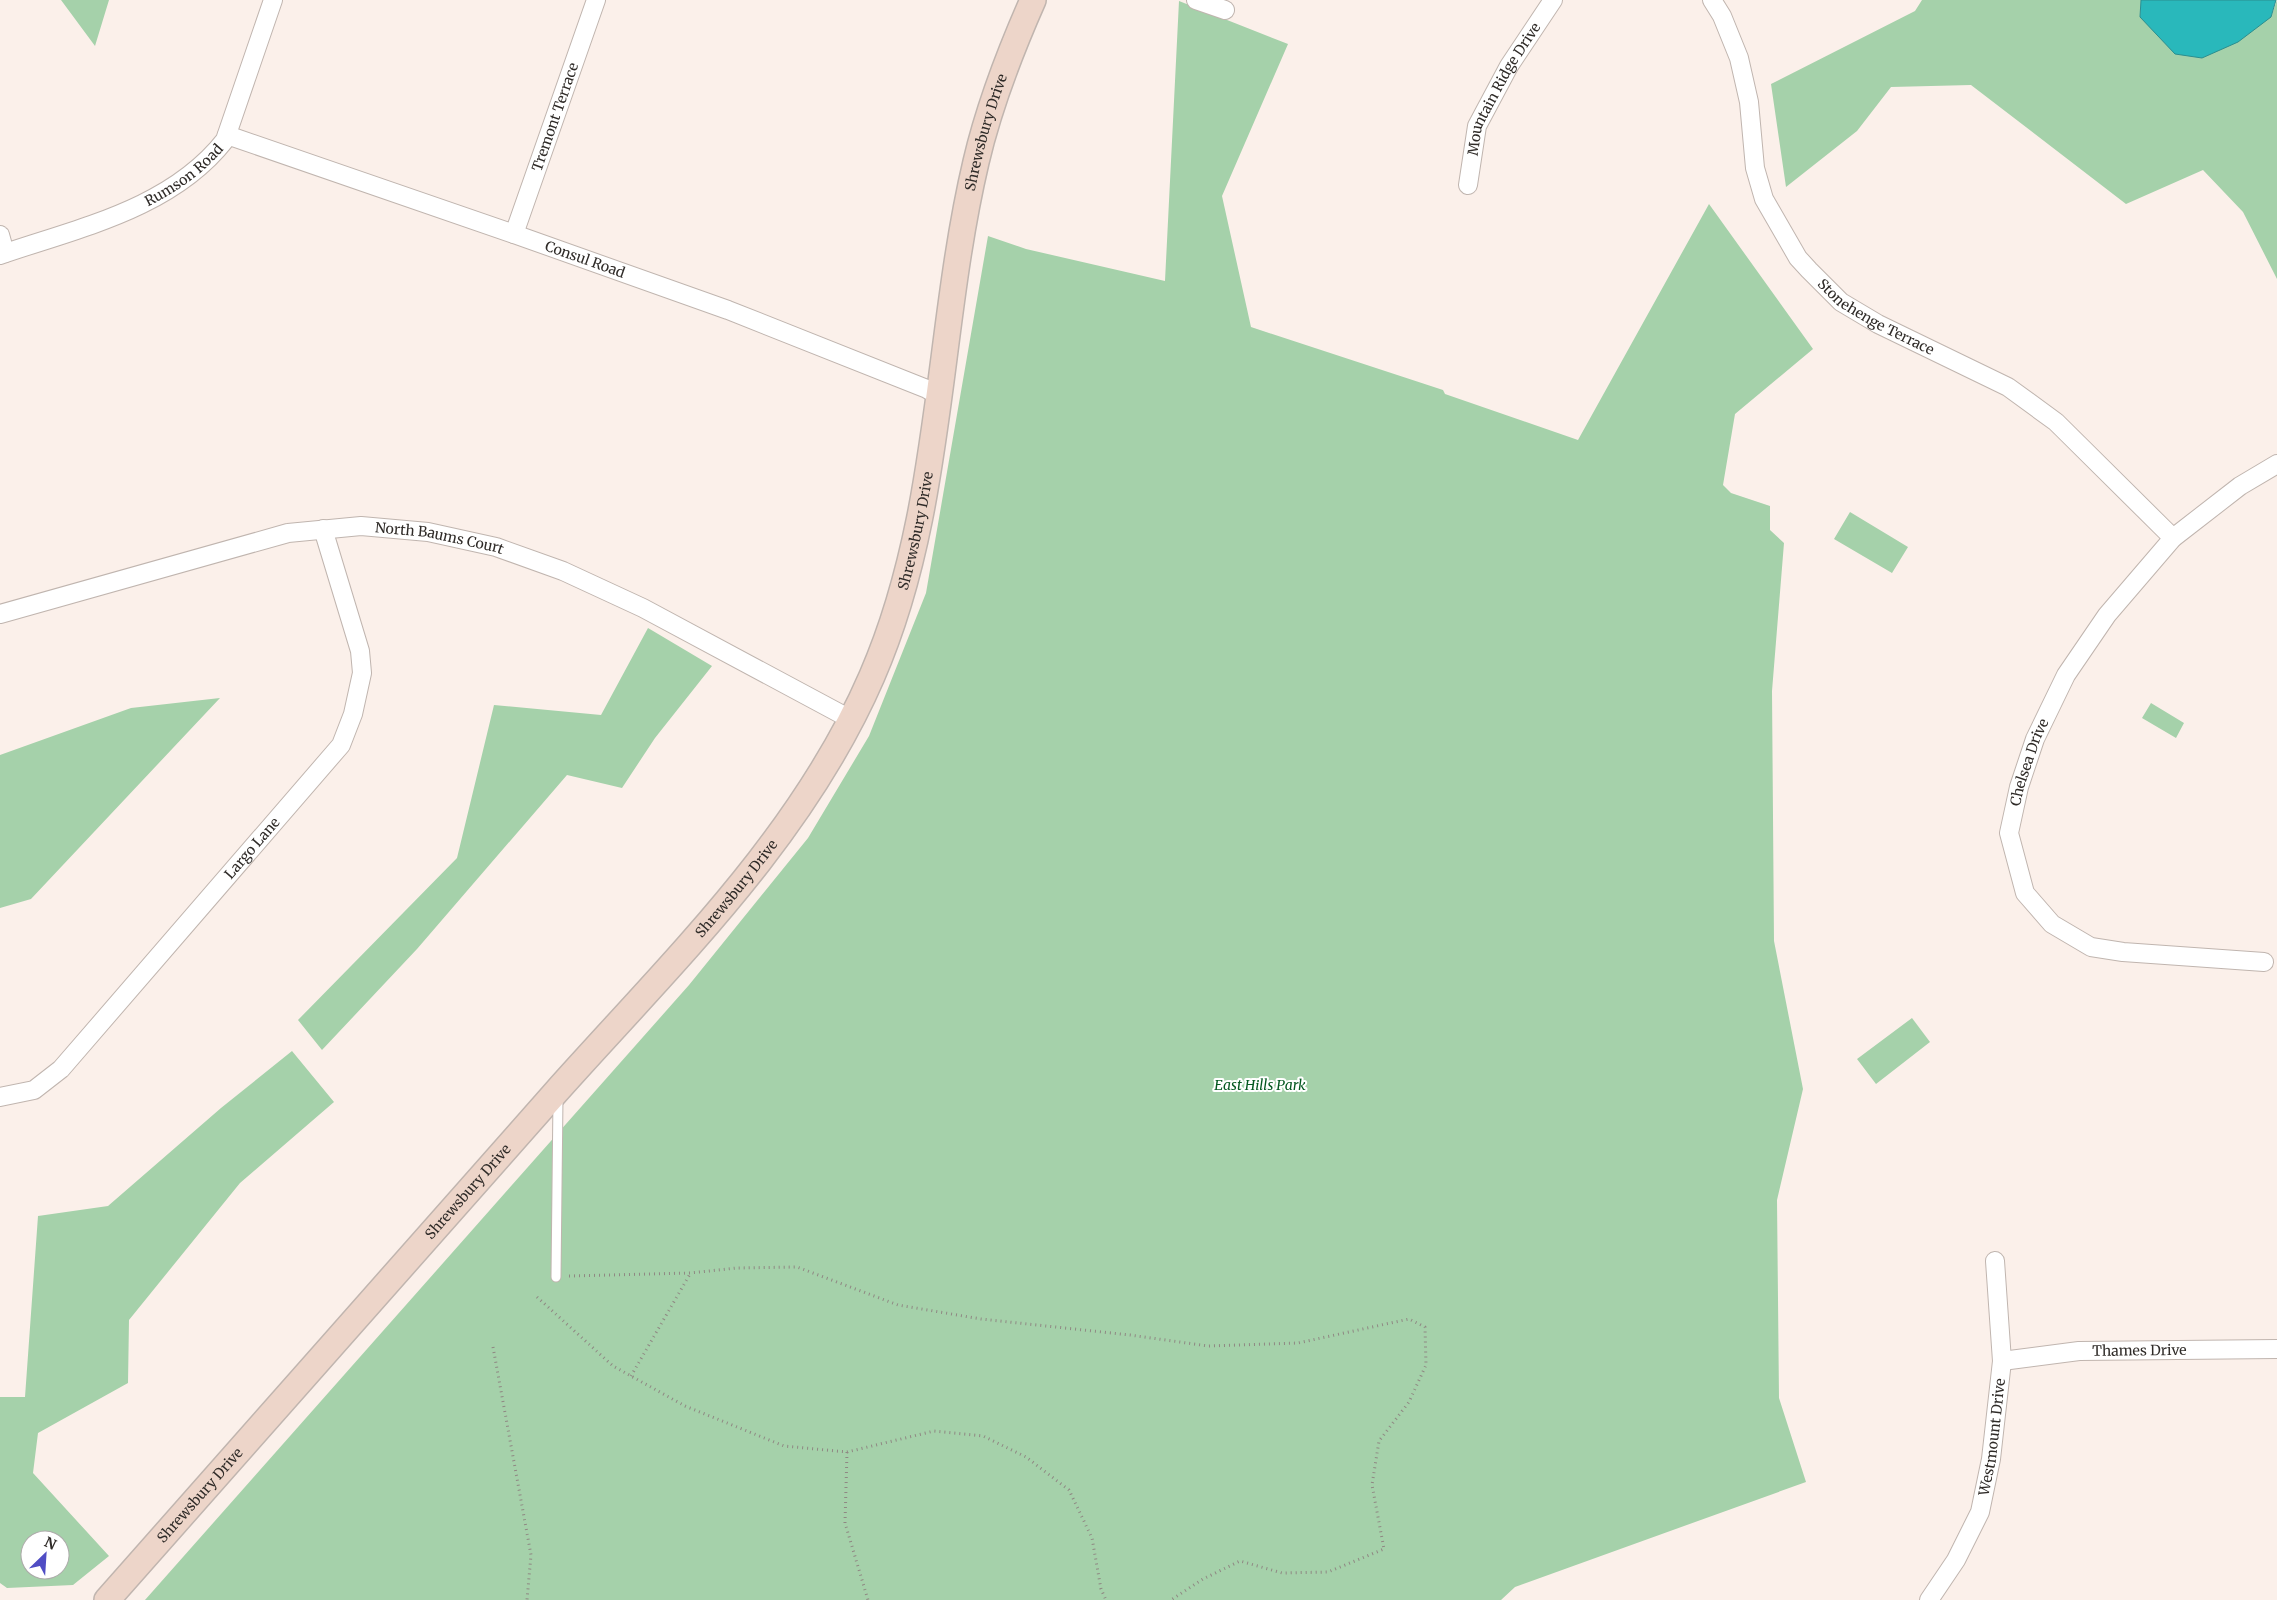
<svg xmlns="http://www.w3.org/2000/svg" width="2277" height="1600" font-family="Merriweather,serif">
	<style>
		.green { fill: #a5d1aa; fill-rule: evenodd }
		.water { fill: #29b8bb; stroke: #2b8e8f }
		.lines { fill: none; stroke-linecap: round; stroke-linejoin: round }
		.service-casing { stroke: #c0b5af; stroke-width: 11 }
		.minor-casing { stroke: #c0b5af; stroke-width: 20 }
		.secondary-casing { stroke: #c0b5af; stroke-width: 28 }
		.path { stroke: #8f8883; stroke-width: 3; stroke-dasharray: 1 4; stroke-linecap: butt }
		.service { stroke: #fff; stroke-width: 9 }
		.minor { stroke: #fff; stroke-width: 18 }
		.secondary { stroke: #edd5c9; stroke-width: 25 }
		.labels { text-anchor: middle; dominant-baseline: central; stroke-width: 4; stroke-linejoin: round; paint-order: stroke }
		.street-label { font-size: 14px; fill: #2f2b28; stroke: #fff }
		.park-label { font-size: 14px; font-style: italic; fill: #045820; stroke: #fff }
	</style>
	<rect width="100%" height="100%" fill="#fbf0ea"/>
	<!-- green -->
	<path class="green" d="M61,0h48l-14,46z
		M1922,0h219l-1,17h131l6,-17v279l-34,-67 -40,-42 -77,34 -155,-119 -80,2 -34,44 -71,56 -15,-103 144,-73z
		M1179,1l109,43 -66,152 29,131 192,63 2,4 133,46 131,-236 104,145 -78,65 -12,71 8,8 39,13v24l14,13 -12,148 2,250 29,148 -26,111 2,198 27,84 -291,105 -14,13h-1356l544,-615 119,-147 61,-102 57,-143 62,-357 38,13 139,32z
		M1850,512l58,35 -16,26 -58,-34z
		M648,628l64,38 -57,72 -33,50 -55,-13 -150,174 -95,101 -24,-30 159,-162 37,-153 107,10z
		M220,698l-189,201 -31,9v-153l131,-47z
		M2151,703l33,20 -8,15 -34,-20z
		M1912,1018l18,24 -54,42 -19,-25z
		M292,1051l42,51 -94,81 -111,137 -1,63 -90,50 -5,40 76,83 -36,29 -66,3 -7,-5v-186h25l13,-181 70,-10 113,-98zM30,1540h30v30h-30z"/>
	<!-- water -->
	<path class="water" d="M2141,0h135l-5,17 -33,25 -36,16 -27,-4 -35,-37z"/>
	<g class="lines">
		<!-- service casing -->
		<g class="service-casing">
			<path id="service" d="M556,1277l2,-179"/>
		</g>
		<!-- minor casing -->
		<g class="minor-casing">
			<g id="minor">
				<path d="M1196,0l29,10"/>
				<path id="s1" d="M1712,0l10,16 17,42 10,44 6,66 9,31 34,59 11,12 32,32 37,22 130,63 48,35 117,116"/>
				<path id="s2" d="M227,135l287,99 214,76 199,79 12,7"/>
				<path id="s3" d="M1468,185l9,-59 32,-60 44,-66"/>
				<path id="s4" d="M514,234l82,-234"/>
				<path d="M0,235l5,18"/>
				<path id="s5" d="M0,255c78,-27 171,-46 225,-115l48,-140"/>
				<path id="s6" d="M0,614l288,-81 73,-7 67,6 68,15 67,24 80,37 209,112"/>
				<path id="s7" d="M2264,962l-141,-10 -32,-5 -39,-23 -27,-31 -16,-60 10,-46 16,-48 31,-64 41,-60 66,-77 67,-52 37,-22"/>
				<path id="s8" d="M0,1097l34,-7 27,-21 280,-324 12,-31 9,-41 -2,-22 -37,-122"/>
				<path id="s9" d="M2002,1361l77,-10 198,-2"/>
				<path id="s10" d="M1929,1600l27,-40 24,-48 11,-53 11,-98 -7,-100"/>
			</g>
		</g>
		<!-- secondary casing -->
		<g class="secondary-casing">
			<g id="secondary">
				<path id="s11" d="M107,1600c150,-169 299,-339 449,-508 116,-130 246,-254 316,-416 71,-163 64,-344 104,-514 13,-56 34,-110 57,-162"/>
			</g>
		</g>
		<!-- path -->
		<path class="path" d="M569,1276l121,-3 47,-5 60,-1 101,38 83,14 149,16 78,11 90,-3 111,-24 16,8 1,38 -17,37 -30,39 -7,44 12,64 -56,23 -46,1 -42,-12 -37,18 -32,21
			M537,1297l76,69 72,40 99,40 63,6 87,-21 49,5 43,21 43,33 23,48 9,51 5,11
			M493,1347l38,208 -4,45
			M631,1376l59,-102
			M847,1452l-2,71 23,77"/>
		<!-- service -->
		<use href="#service" class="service"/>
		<!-- minor -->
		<use href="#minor" class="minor"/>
		<!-- secondary -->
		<use href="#secondary" class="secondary"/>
	</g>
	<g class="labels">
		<!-- street labels -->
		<g class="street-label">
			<text stroke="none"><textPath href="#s3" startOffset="104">Mountain Ridge Drive</textPath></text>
			<text stroke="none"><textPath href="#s4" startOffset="124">Tremont Terrace</textPath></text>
			<text stroke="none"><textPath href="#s11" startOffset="1760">Shrewsbury Drive</textPath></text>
			<text stroke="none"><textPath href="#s5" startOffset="202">Rumson Road</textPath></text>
			<text stroke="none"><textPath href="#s2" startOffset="379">Consul Road</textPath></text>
			<text stroke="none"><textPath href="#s1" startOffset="375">Stonehenge Terrace</textPath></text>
			<text stroke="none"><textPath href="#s11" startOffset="1355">Shrewsbury Drive</textPath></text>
			<text stroke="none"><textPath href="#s6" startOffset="452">North Baums Court</textPath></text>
			<text stroke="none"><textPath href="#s7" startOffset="396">Chelsea Drive</textPath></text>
			<text stroke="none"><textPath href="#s8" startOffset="361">Largo Lane</textPath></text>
			<text stroke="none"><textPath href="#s11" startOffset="950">Shrewsbury Drive</textPath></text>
			<text stroke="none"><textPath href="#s11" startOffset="545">Shrewsbury Drive</textPath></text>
			<text stroke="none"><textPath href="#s9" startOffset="138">Thames Drive</textPath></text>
			<text stroke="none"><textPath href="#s10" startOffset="178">Westmount Drive</textPath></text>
			<text stroke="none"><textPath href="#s11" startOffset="140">Shrewsbury Drive</textPath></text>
		</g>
		<!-- park labels -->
		<g class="park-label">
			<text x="1260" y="1085">East Hills Park</text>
		</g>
	</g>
	<!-- north arrow -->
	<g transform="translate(45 1555) rotate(25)"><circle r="24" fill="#ffffff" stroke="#acaaa9"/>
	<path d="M0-4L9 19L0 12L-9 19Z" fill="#504dc4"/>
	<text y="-8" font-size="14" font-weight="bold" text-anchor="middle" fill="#2f2b28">N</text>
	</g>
</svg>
